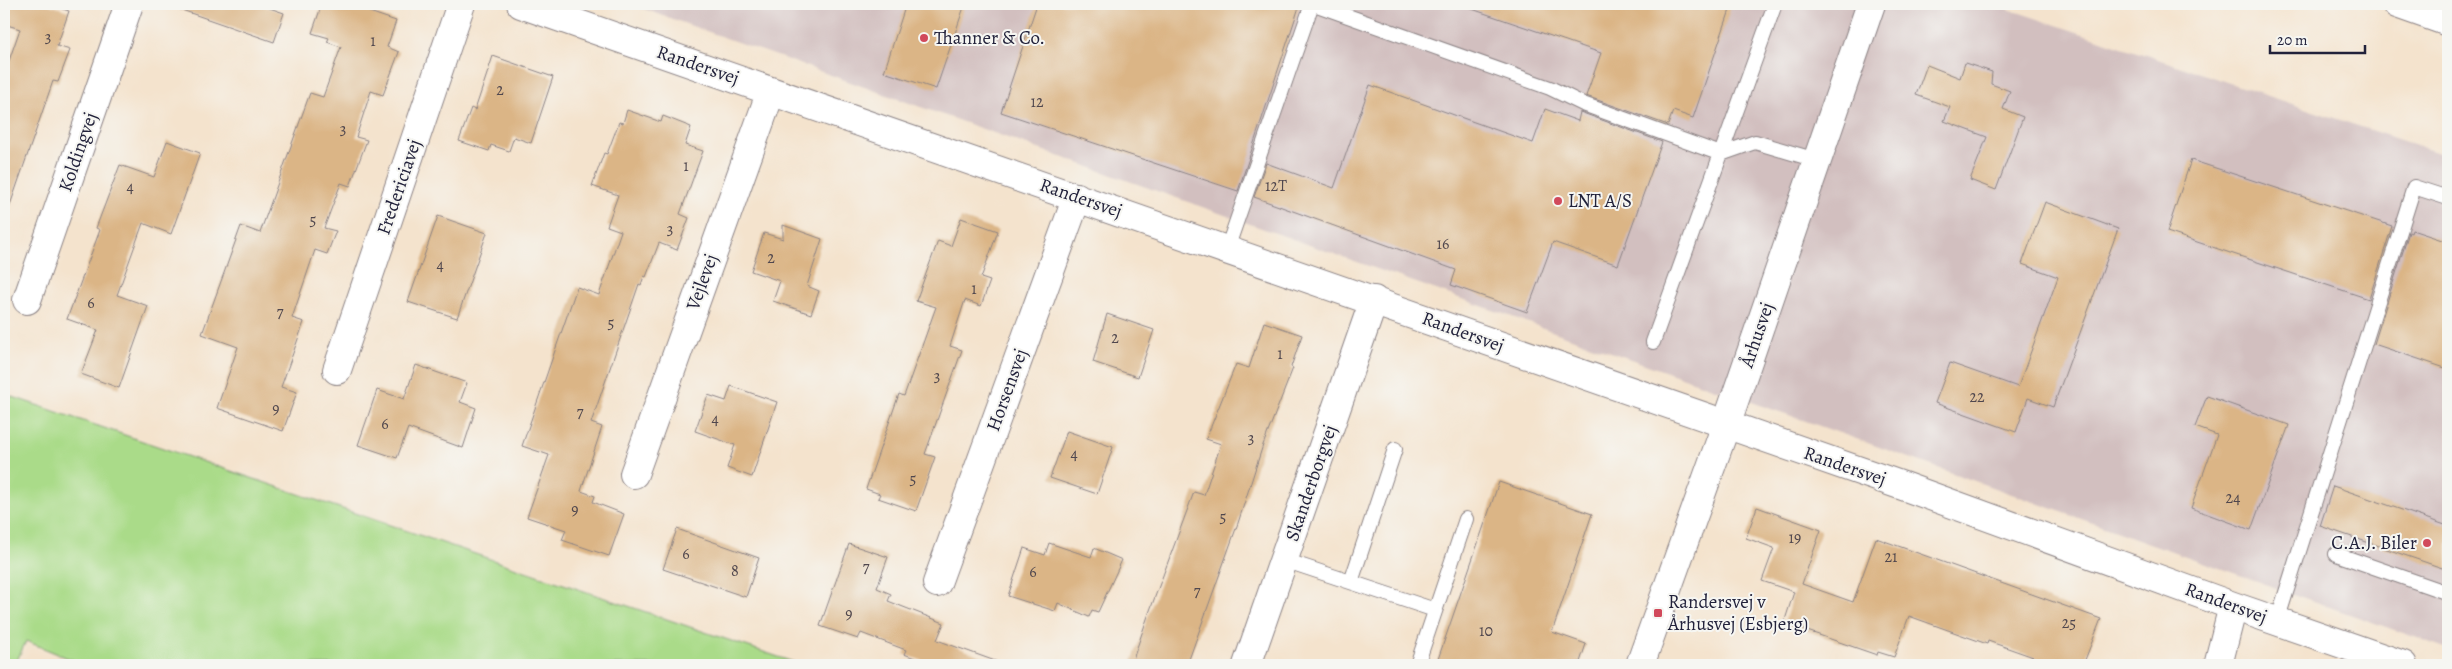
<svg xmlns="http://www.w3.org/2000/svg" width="2452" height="669" font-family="Alegreya,serif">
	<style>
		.industrial { fill: #d2bfbf }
		.green { fill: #aadb89; stroke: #667e62 }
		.building { fill: #dbb586 }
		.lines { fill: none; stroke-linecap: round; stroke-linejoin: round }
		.service-casing { stroke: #8b8284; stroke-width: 16 }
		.minor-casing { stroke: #8b8284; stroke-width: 30 }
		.secondary-casing { stroke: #8b8284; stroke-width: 30 }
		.service { stroke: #fff; stroke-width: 14 }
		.minor { stroke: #fff; stroke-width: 28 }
		.secondary { stroke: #fff; stroke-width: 28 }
		.poi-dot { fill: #d1495b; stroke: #f6f6f2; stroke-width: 2 }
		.labels { text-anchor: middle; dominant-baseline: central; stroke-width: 4; stroke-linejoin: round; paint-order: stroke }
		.number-label { font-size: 16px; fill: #50474e }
		.poi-label { font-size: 19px; fill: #22223b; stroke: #f6f6f2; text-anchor: start }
		.street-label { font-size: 19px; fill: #22223b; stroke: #f6f6f2 }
	</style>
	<rect width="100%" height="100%" fill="#f6f6f2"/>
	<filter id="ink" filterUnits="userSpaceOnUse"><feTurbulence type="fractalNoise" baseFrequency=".02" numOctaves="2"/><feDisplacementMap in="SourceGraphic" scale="10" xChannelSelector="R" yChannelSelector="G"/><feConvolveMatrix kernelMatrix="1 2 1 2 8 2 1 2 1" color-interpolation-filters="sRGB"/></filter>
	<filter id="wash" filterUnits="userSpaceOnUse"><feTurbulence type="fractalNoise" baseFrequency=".0096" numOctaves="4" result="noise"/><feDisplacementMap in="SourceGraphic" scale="20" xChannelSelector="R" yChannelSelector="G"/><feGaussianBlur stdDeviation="1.12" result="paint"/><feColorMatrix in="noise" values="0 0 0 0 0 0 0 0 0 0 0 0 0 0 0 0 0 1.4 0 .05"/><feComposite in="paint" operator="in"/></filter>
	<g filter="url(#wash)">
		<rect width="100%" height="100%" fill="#f4e3cd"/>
		<!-- industrial -->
		<path class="industrial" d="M630,4h1363l455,152v493z"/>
		<!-- green -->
		<path class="green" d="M4,394l798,271h-717l-59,-24 -11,24h-11z"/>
		<g id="blocks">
			<!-- building -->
			<path class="building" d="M11,4h36l22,7 -12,35 13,4 -12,32 -5,-1 -45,130 -4,-1v-135l16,-46 -16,-5z
				M177,4h81l26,9 -10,29 -98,-34z
				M322,4h24l50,17 -9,26 12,5 -16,43 -12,-4 -15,46 11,3 -17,46 -9,-3 -17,45 12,3 -9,23 -12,-4 -23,68 12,4 -23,65 16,5 -14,39 -66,-23 21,-61 -36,-13 39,-108 19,7 50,-140 13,4 18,-50 -14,-5 2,-4 -17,-5z
				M906,4h59l-29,85 -52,-17z
				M1037,4h263l-62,187 -237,-79z
				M1470,4h262l-39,114 -20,-7 -5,14 -82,-29 15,-43 -132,-45z
				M493,56l60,21 -22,66 -17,-6 -5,14 -18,-6 -2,6 -30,-10 12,-33 4,2z
				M1965,63l27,9 -1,12 19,7 -7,18 20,8 -27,73 -26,-10 17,-43 -43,-16 6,-14 -34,-12 11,-30 33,13z
				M1370,85l163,58 12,-34 33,12 2,-9 82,30 -44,123 -65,-23 -26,70 -76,-27 5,-15 -202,-73 12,-34 68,25z
				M627,110l34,12 2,-6 28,11 -6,18 18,6 -23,63 9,4 -12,32 -18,-7 -13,34 -2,-1 -3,9 -2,-1 -48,139 11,4 -21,64 14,5 -2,6 31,12 -15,42 -47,-16 4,-10 -39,-13 22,-62 -27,-9 55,-159 22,8 22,-64 -14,-5 11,-31 -26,-9 12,-33 3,1 12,-32 4,1z
				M167,141l33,12 -29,81 -28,-11 -26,72 31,11 -29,82 -38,-14 17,-44 -31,-11 33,-89 -4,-2 24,-63 34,12z
				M2191,160l201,66 -23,73 -202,-67z
				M2045,202l73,27 -65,178 -25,-9 -12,34 -81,-29 15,-40 68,24 40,-110 -36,-13z
				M438,216l49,17 -30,85 -49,-16z
				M961,218l37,13 -17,47 9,3 -9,25 -16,-6 -15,46 12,4 -37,104 10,3 -19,54 -38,-13 2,-4 -14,-5 33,-95 5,2 32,-89 -20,-6 22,-60 13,5z
				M783,225l39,14 -15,47 12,5 -8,23 -38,-13 7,-20 -29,-10 13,-38 19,6z
				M2412,230l36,12v127l-74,-25 35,-112 2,1z
				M1107,314l47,16 -16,47 -45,-15z
				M1264,322l38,13 -11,32 2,1 -30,77 -25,78 -51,142h-56l18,-52 45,-121 10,3 17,-51 -15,-5 30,-75 13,4z
				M416,365l51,18 -7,19 16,6 -13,40 -55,-20 -11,30 -39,-13 19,-55 27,9z
				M731,386l46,16 -25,75 -25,-9 8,-23 -40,-14 13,-36 18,6z
				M2207,396l82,29 -38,105 -60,-22 26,-73 -22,-8z
				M1067,431l46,16 -16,47 -47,-16z
				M1499,482l93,32 -40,118 34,12 -7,21h-143z
				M2333,486l115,40v44l-128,-44z
				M1757,507l64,23 -19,54 51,18 23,-64 225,81 -18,46h-27l-68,-24 -1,3 -78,-28 -15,41 -16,-5 -1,3 -93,-32 10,-31 -32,-11 12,-33 -28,-10z
				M677,529l82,29 -13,39 -83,-28z
				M1049,543l42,14 3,-9 28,12 -24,52 -6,-2 -3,7 -31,-14 -3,8 -47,-15 16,-48 21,7z
				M849,544l39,13 -11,31 14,6 -3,7 56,22 -7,17 61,22v3h-64l-30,-11 2,-4 -45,-17 -3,6 -38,-13z"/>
		</g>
	</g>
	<g filter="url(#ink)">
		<use href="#blocks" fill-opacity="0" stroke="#8b8284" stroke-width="1"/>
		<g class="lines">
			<!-- service casing -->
			<g class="service-casing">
				<path id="service" d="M1314,4l236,84 33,16 138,50 34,-12 61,18
					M1227,249l85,-245
					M1653,342l122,-338
					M2336,554l112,39
					M1284,560l151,50
					M1351,582l44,-133
					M2277,621l137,-434 34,11
					M1417,665l49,-146"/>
			</g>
			<!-- minor casing -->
			<g class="minor-casing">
				<path id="minor" d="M521,4l1382,482 330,120 170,59
					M27,300l102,-296
					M337,370l124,-366
					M634,474l137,-383
					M937,583l140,-386
					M1247,665l127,-365
					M1640,665l86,-240 145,-421
					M2218,665l15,-59"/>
			</g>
			<!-- secondary casing -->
			<g class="secondary-casing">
				<path id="secondary" d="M2397,4l51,18"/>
			</g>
			<!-- service -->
			<use href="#service" class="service"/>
			<!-- minor -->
			<use href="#minor" class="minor"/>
			<!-- secondary -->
			<use href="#secondary" class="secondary"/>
		</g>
	</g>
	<!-- markers -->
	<g class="poi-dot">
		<circle cx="924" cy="38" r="5"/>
		<circle cx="1558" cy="201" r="5"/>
		<circle cx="2427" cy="543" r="5"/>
		<rect x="1653" y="608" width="10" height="10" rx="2.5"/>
	</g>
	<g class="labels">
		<!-- number labels -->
		<g class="number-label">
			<text x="48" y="37">3</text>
			<text x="373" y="41">1</text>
			<text x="500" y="90">2</text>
			<text x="1037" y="102">12</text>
			<text x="343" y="129">3</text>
			<text x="686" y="166">1</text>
			<text x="1276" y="186">12T</text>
			<text x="130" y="187">4</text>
			<text x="313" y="220">5</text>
			<text x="670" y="229">3</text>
			<text x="1443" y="244">16</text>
			<text x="771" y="258">2</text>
			<text x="440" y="265">4</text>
			<text x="974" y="289">1</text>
			<text x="91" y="303">6</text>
			<text x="280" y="312">7</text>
			<text x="611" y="323">5</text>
			<text x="1115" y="338">2</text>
			<text x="1280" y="354">1</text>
			<text x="937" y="376">3</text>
			<text x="1977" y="397">22</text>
			<text x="276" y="409">9</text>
			<text x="580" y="412">7</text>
			<text x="715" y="419">4</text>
			<text x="385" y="424">6</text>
			<text x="1251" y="438">3</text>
			<text x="1074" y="454">4</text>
			<text x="913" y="479">5</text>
			<text x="2233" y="498">24</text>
			<text x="575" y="510">9</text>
			<text x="1223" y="517">5</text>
			<text x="1795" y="538">19</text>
			<text x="686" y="554">6</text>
			<text x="1891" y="557">21</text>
			<text x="866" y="567">7</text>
			<text x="735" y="571">8</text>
			<text x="1033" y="572">6</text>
			<text x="1197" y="591">7</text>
			<text x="849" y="614">9</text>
			<text x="2069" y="623">25</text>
			<text x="1486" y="631">10</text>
		</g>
		<!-- poi labels -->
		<g class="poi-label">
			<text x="934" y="38">Thanner &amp; Co.</text>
			<text x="1568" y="201">LNT A/S</text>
			<text x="2417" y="543" text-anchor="end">C.A.J. Biler</text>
			<text x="1668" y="602">Randersvej v<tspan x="1668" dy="22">Århusvej (Esbjerg)</tspan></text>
		</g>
		<!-- street labels -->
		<g class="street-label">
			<text transform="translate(698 65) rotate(19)">Randersvej</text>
			<text transform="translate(78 152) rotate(-71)">Koldingvej</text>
			<text transform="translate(399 187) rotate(-71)">Fredericiavej</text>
			<text transform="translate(1081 198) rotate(19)">Randersvej</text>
			<text transform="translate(702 282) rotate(-70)">Vejlevej</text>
			<text transform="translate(1463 332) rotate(20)">Randersvej</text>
			<text transform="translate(1757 335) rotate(-71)">Århusvej</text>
			<text transform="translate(1007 390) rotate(-70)">Horsensvej</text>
			<text transform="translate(1845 466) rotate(19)">Randersvej</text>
			<text transform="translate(1311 483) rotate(-71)">Skanderborgvej</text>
			<text transform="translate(2226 603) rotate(20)">Randersvej</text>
		</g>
	</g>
	<!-- margin -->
	<rect width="2452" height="669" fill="none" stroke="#f6f6f2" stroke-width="20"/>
	<!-- scale -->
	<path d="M2270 45v8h95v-8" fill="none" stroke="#22223b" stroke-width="2.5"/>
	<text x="2277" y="45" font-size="15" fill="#22223b" stroke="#f6f6f2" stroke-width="4" paint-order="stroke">20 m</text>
</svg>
